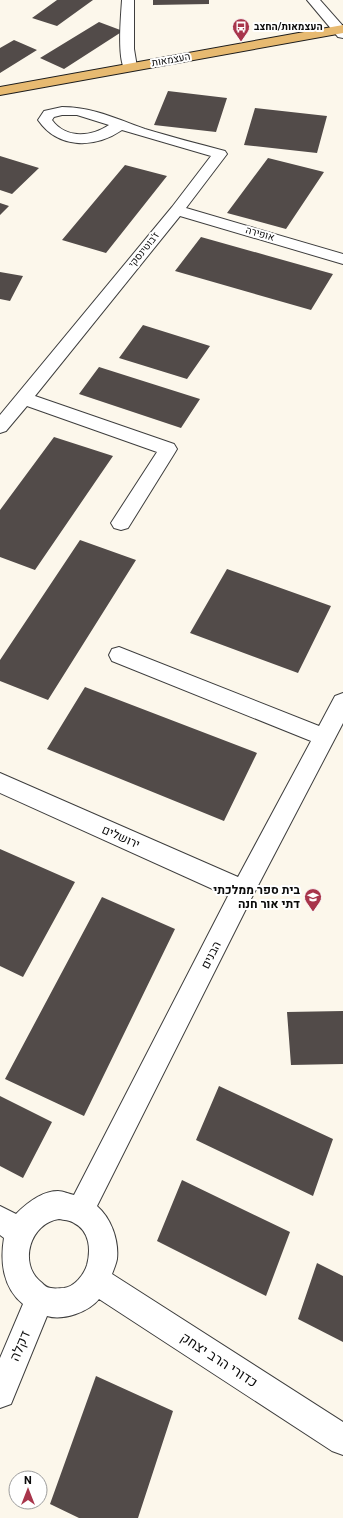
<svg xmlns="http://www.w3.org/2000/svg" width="343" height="1518" font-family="Georgia,Heebo,serif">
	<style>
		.building { fill: #524b49 }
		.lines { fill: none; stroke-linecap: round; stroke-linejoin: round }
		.minor-casing { stroke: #3e3e3e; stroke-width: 2 }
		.major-casing { stroke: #1c1c1c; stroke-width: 2 }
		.minor { fill: #fff; fill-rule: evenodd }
		.major { fill: #e7ba71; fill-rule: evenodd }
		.labels { text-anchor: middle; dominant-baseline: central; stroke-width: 4; stroke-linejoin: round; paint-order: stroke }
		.far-poi-label { font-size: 10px; font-weight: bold; fill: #0b0b0b; stroke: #fff; text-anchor: start }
		.far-street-label { font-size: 10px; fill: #0b0b0b; stroke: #fff }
		.street-label { font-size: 12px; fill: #0b0b0b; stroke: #fff }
		.poi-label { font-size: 12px; font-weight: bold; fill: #0b0b0b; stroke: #fff; text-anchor: end }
		.near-street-label { font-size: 14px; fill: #0b0b0b; stroke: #fff }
	</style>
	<rect width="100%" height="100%" fill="#fcf7eb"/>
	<!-- building -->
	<path class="building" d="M57,0h36l-36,26 -25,-8z
		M153,0h56v4l-56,1z
		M99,22l24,9 -59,38 -24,-11z
		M14,40l23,10 -37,23v-25z
		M168,91l59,7 -11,34 -62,-7z
		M255,108l72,8 -10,37 -73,-8z
		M0,156l39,12 -27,26 -12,-4z
		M268,158l56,14 -38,57 -59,-16z
		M125,165l42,11 -61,77 -44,-13z
		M0,203l9,3 -9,9z
		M201,237l132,37 -22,36 -136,-39z
		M0,272l23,4 -13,25 -10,-2z
		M143,325l67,21 -23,33 -68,-21z
		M99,367l101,32 -19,29 -102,-34z
		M54,437l59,19 -78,114 -35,-13v-47z
		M80,540l56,20 -88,140 -48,-19v-21z
		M227,569l104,37 -33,67 -108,-40z
		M85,687l172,66 -33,68 -177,-72z
		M0,849l75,33 -52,95 -23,-11z
		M102,897l73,32 -91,187 -79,-37z
		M343,1011v53l-52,1 -4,-53z
		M219,1086l114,53 -20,57 -117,-56z
		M0,1096l52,26 -29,56 -23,-12z
		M182,1180l108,52 -24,64 -109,-55z
		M317,1263l26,13v66l-45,-23z
		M96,1376l77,35 -35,107h-59l-29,-14z"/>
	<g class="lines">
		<!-- minor casing -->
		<g class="minor-casing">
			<path id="minor" d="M122,0h12v49l3,18 -2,3h-10c-8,-12 -4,-54 -3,-70z
				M307,0h13l23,26v12l-5,-1z
				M62,107c30,0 55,12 83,22 26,8 54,15 80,22l2,3 -41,54 157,46v10l-163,-48 -145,180 139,48 3,5 -3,5 -46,74 -7,2 -7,-2 -3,-5 46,-71 -130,-46 -21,25 -6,2v-18l172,-208 39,-51 -89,-26c-28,19 -64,19 -84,-10l6,-9zM62,115h15l32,10c-18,12 -43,14 -57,-5l2,-3z
				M119,647l200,79 16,-30 8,-3v30l-92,176 -154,307c14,12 22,34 20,53 -1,5 -3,10 -5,15l231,148v33l-11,-4 -233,-152c-10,13 -36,22 -52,17l-36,88 -11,4v-50l23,-54c-20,-16 -23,-42 -19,-66l-4,-3v-29l16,8c11,-11 26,-23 42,-23 5,0 11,3 16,4l154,-299 -228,-103v-20l238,104 73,-136 -199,-80 -3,-6 3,-6zM59,1219c5,1 11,1 15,4 16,8 17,27 13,42 -3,10 -13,22 -23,23 -4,0 -9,1 -13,0 -4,0 -7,-3 -10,-6 -23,-18 -11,-59 18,-63z"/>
		</g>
		<!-- major casing -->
		<g class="major-casing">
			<path id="major" d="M343,25v8l-343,62v-8z"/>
		</g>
		<!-- minor -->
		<use href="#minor" class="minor"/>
		<!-- major -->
		<use href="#major" class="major"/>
	</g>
	<!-- icons -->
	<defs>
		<g id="bus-pin" transform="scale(0.9)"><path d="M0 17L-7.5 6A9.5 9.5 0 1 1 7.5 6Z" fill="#a8354b" stroke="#fff"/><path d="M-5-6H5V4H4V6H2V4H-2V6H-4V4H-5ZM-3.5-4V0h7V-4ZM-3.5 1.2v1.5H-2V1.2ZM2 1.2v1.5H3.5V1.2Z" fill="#fff"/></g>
		<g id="school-pin" transform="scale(0.9)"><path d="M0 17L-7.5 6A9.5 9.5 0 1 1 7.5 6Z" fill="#a8354b" stroke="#fff"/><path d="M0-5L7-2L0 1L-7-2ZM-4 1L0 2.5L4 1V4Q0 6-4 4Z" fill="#fff"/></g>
	</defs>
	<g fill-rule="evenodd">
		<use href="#bus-pin" x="241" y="27"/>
		<use href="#school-pin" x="313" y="897"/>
	</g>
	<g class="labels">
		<!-- far-poi labels -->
		<g class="far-poi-label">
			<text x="254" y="27">העצמאות/החצב</text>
		</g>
		<!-- far-street labels -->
		<g class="far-street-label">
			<text transform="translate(171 60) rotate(-10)">העצמאות</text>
			<text transform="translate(260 234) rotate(16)">אופירה</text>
			<text transform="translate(144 250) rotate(-51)">ז'בוטינסקי</text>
		</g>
		<!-- street labels -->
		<g class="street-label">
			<text transform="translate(121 837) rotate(24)">ירושלים</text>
			<text transform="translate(211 955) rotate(-63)">הבנים</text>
		</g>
		<!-- poi labels -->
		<g class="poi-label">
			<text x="300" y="890">בית ספר ממלכתי<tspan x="300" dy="14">דתי אור חנה</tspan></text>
		</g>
		<!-- near-street labels -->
		<g class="near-street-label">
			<text transform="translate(20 1346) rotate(-67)">דקלה</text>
			<text transform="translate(219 1360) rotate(33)">כדורי הרב יצחק</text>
		</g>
	</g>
	<!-- north arrow -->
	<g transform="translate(28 1490)"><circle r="19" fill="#ffffff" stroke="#9d9d9d"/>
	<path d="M0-3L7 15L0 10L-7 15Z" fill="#a8354b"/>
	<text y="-6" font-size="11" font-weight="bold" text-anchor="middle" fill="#0b0b0b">N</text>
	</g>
</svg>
